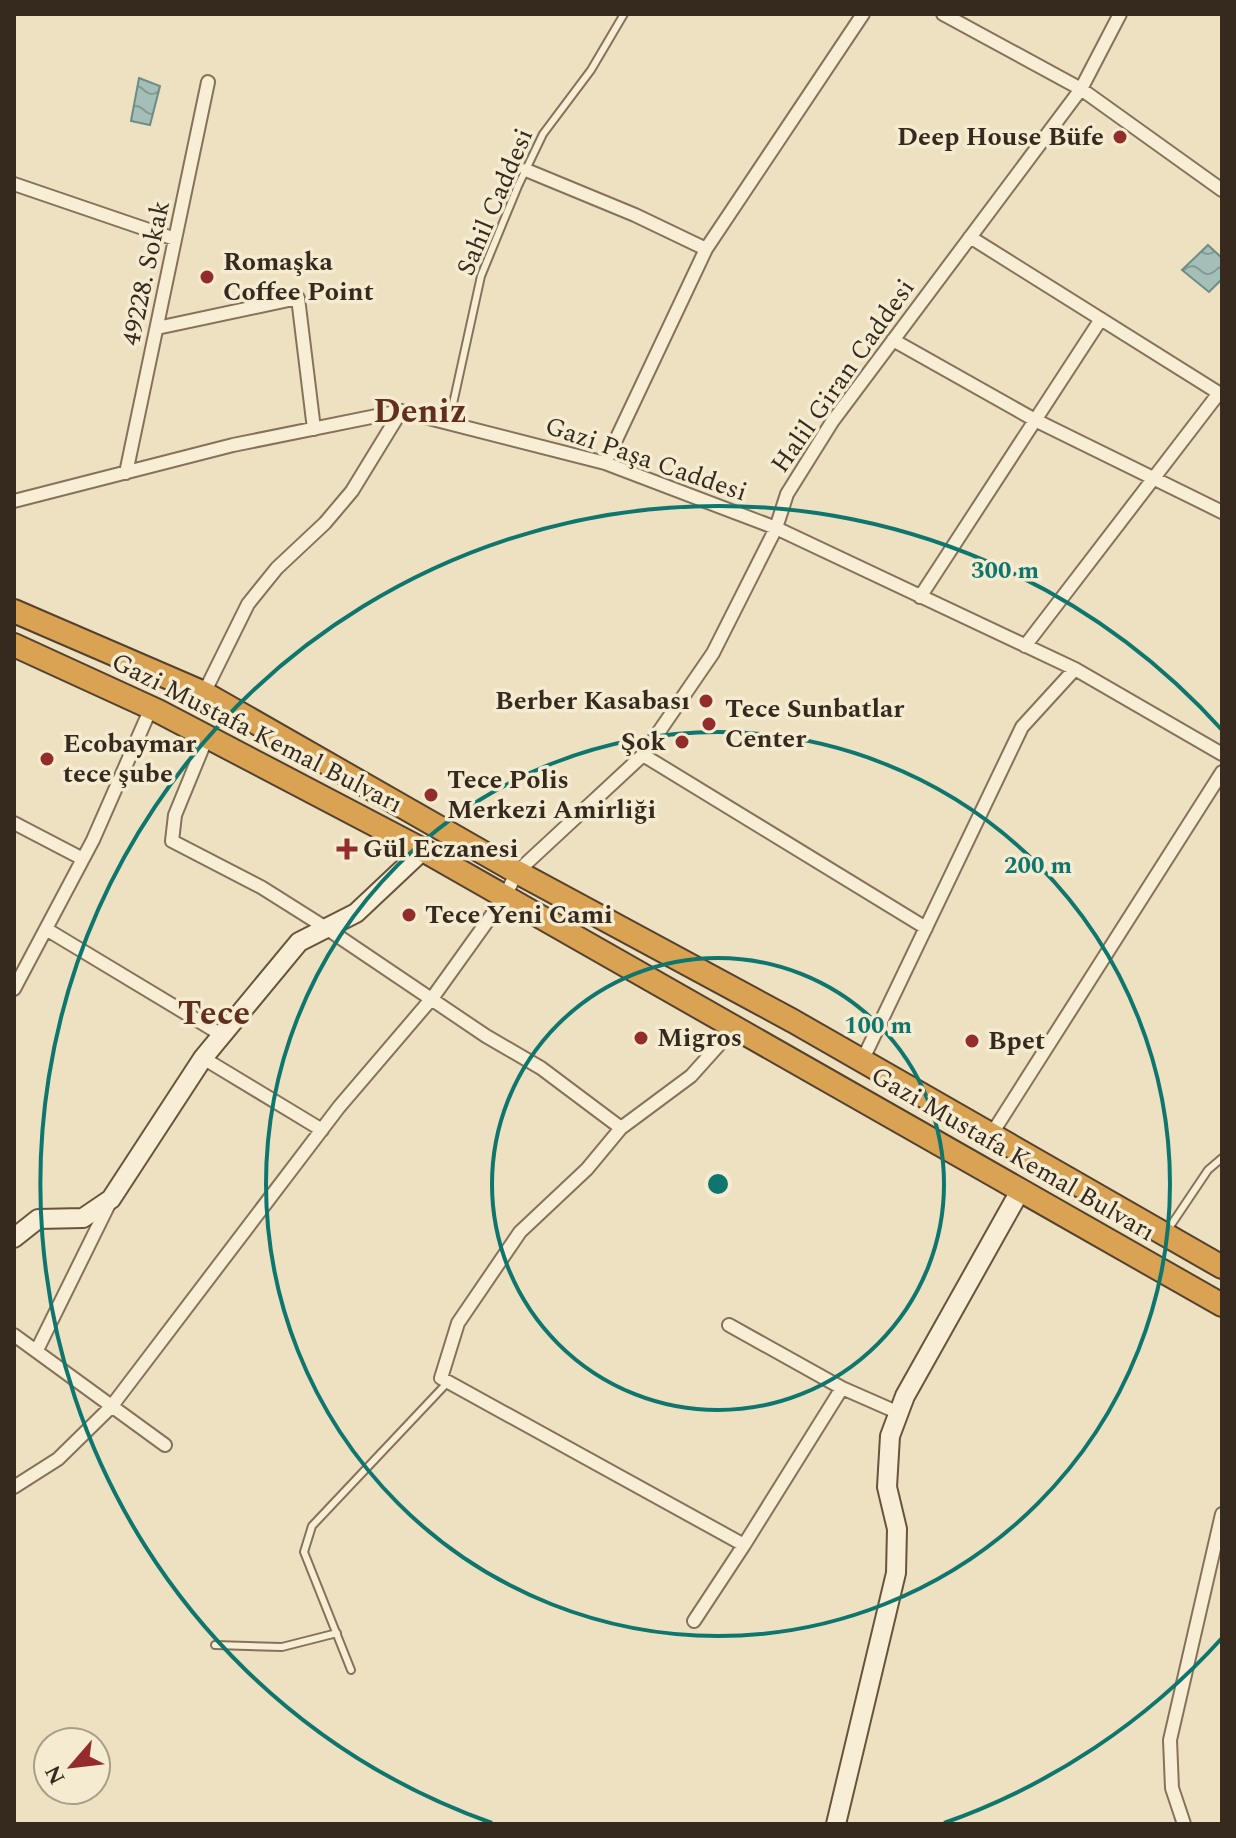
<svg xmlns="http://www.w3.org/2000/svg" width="1236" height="1838" font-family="Spectral,serif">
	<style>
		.water { fill: url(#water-waves); stroke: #6c8d86; stroke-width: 2 }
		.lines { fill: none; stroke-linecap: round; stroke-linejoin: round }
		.lane-casing { stroke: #86725a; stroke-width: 10 }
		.street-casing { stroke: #86725a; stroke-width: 16 }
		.secondary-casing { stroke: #68533d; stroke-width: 22 }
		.highway-casing { stroke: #54412e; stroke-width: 26 }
		.lane { stroke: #f8eed5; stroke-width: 6 }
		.street { stroke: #f8eed5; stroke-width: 12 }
		.secondary { stroke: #f8eed5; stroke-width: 18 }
		.highway { stroke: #daa354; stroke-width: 22 }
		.ring { fill: none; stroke: #0f766e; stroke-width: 4 }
		.poi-dot { fill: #932d2b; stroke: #f4ebd1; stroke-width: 3 }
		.labels { text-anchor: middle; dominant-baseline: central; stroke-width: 7; stroke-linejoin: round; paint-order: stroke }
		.poi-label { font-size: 26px; font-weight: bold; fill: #362a1e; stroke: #f4ebd1; text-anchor: start }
		.street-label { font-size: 26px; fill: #362a1e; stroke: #f4ebd1 }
		.district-label { font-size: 34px; font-weight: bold; fill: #622e1e; stroke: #f4ebd1 }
		.centre { fill: #0f766e; stroke: #f4ebd1; stroke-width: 4 }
		.ring-label { font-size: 24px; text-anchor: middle; font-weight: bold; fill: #0f766e; stroke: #f4ebd1; stroke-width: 7; stroke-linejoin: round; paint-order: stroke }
	</style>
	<defs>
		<pattern id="water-waves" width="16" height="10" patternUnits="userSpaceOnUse" patternTransform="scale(2)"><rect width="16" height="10" fill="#a4bfb8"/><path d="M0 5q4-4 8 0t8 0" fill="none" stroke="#869b95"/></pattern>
	</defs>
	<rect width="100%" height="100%" fill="#ede1c2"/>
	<!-- water -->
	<path class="water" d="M139,78l21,8 -10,39 -19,-4z
		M1208,245l14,13v21l-13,13 -27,-22z"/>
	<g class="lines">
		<!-- lane casing -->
		<g class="lane-casing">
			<path id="lane" d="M449,422l32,-146 37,-90 25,-52 48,-64 33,-56
				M1167,1231l41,-61 14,-12
				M215,1645l67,2 55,-14
				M351,1670l-47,-118 8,-26 136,-144"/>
		</g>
		<!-- street casing -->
		<g class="street-casing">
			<path id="street" d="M943,14l138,75 141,101
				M526,170l109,45 71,34
				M14,184l161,55
				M970,237l252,158
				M157,328l141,-30 16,131
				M893,340l142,80 187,92
				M605,463l101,-214 157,-235
				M126,473l82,-391
				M14,501l219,-56 168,-34 204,52 171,65 299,141 147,85
				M920,597l181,-278
				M1025,646l194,-253
				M204,693l44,-89 29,-36 48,-45 27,-32 49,-80
				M207,737l-32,78 -3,26 89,46 65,41 160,108 55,32 80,60
				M643,755l283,173
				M14,823l69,36
				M46,929l176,106
				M14,989l79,-149 58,-132
				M734,1028l-43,48 -70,52 -34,41 -67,63 -62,91 -17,55 303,167 98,-157 57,25
				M203,1058l119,72
				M862,1061l160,-334 53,-58
				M991,1135l231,-363
				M729,1325l113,63
				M14,1335l151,110
				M37,1350l73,-148
				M14,1487l44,-28 53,-52 228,-300 94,-110 71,-99 13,-26 126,-117 70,-102 63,-125 11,-34 45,-72 249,-333 39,-75
				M694,1621l50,-76
				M1184,1824l-12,-36 -2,-48 52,-226"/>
		</g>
		<!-- secondary casing -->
		<g class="secondary-casing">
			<path id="secondary" d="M14,1238l24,-19 45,-1 28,-19 92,-141 96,-116 57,-29 67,-63
				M836,1824l60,-251 1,-44 -10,-42 3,-51 15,-40 115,-205"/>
		</g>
		<!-- highway casing -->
		<g class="highway-casing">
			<path id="highway" d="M14,611l190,82 313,179 276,149 429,246
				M14,645l144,66 265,139 799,455"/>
		</g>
		<!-- lane -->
		<use href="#lane" class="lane"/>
		<!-- street -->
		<use href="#street" class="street"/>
		<!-- secondary -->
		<use href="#secondary" class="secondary"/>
		<!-- highway -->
		<use href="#highway" class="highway"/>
	</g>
	<!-- distance rings -->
	<g class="ring">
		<circle cx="718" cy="1184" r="226"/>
		<circle cx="718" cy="1184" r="452"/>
		<path d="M1222 1638A678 678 0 0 1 944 1823M492 1823A678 678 0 1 1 1222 730"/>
	</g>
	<!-- markers -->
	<g class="poi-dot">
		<circle cx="1120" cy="137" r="8"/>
		<circle cx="207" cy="277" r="8"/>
		<circle cx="706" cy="701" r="8"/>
		<circle cx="709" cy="724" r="8"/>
		<circle cx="682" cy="742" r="8"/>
		<circle cx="47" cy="759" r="8"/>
		<circle cx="431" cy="795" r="8"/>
		<path d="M343 837h8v8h8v8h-8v8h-8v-8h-8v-8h8z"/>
		<circle cx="409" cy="915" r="8"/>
		<circle cx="641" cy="1038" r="8"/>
		<circle cx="972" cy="1041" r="8"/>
	</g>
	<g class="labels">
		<!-- poi labels -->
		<g class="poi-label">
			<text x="1104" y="137" text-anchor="end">Deep House Büfe</text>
			<text x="223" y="262">Romaşka<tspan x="223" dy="30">Coffee Point</tspan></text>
			<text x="690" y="701" text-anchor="end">Berber Kasabası</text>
			<text x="725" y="709">Tece Sunbatlar<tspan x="725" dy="30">Center</tspan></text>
			<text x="666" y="742" text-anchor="end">Şok</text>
			<text x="63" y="744">Ecobaymar<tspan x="63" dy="30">tece şube</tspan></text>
			<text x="447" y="780">Tece Polis<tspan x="447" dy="30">Merkezi Amirliği</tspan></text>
			<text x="363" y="849">Gül Eczanesi</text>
			<text x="425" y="915">Tece Yeni Cami</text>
			<text x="657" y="1038">Migros</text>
			<text x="988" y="1041">Bpet</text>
		</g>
		<!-- street labels -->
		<g class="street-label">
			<text transform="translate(495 202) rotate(-67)">Sahil Caddesi</text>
			<text transform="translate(146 273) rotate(-78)">49228. Sokak</text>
			<text transform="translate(843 376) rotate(-55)">Halil Giran Caddesi</text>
			<text transform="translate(646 459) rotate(19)">Gazi Paşa Caddesi</text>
			<text transform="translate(257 733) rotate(27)">Gazi Mustafa Kemal Bulvarı</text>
			<text transform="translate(1013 1154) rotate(30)">Gazi Mustafa Kemal Bulvarı</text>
		</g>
		<!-- district labels -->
		<g class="district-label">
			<text x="420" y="412">Deniz</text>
			<text x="214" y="1014">Tece</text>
		</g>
	</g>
	<circle cx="718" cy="1184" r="12" class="centre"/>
	<g class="ring-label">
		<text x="1005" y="578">300 m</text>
		<text x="1038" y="873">200 m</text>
		<text x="878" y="1033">100 m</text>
	</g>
	<!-- border -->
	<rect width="1236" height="1838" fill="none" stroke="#362a1e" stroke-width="32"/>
	<!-- north arrow -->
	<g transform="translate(72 1766) rotate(242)"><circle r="38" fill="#f4ebd1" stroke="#a89e89" stroke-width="2"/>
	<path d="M0-6L14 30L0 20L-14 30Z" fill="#932d2b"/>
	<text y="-12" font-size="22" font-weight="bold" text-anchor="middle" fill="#362a1e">N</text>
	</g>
</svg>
